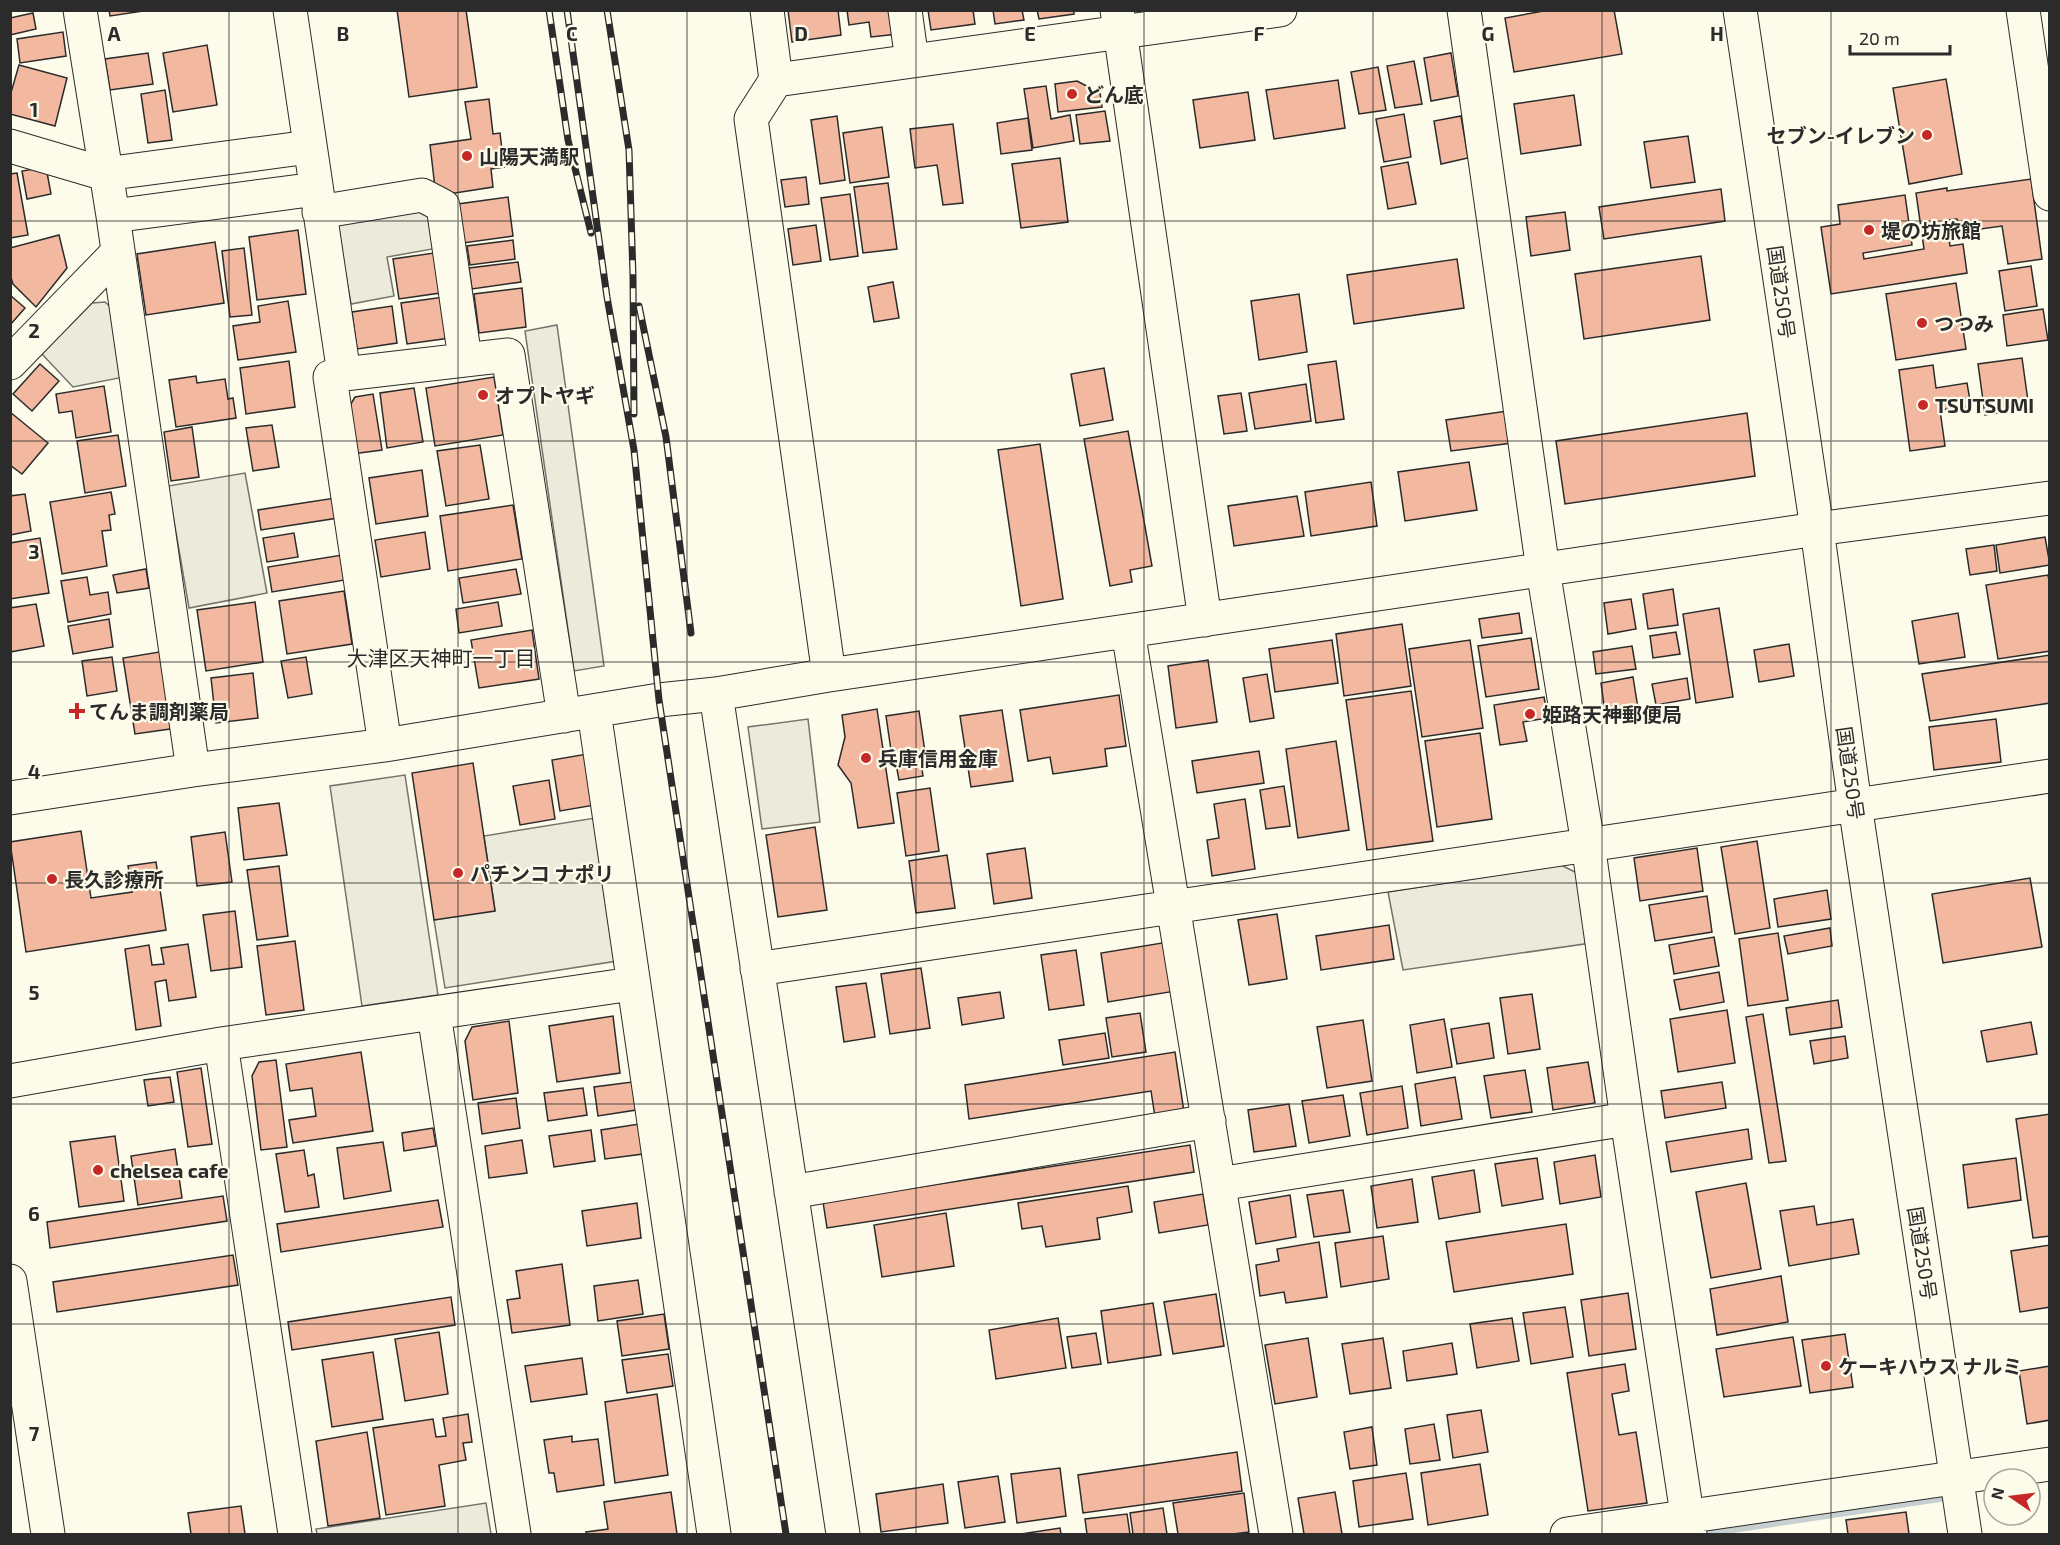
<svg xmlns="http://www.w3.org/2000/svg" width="2060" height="1545" font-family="'Exo 2','Noto Sans JP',sans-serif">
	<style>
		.parking { fill: #eceadb; stroke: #74746e; stroke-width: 1.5 }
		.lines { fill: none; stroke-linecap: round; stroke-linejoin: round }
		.stream { stroke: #c7d0d0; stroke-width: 10 }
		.building { fill: #f2b8a0; stroke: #2b2b2b; stroke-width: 1.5 }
		.minor-casing { stroke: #2b2b2b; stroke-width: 35 }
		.highway-casing { stroke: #2b2b2b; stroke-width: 35 }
		.minor { stroke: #fdfbea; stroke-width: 33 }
		.highway { stroke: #fdfbea; stroke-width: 33 }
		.rail-casing { stroke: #2b2b2b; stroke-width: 7 }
		.rail { stroke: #fdfbea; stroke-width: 4.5; stroke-dasharray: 14; stroke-linecap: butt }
		.grid { fill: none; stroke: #2b2b2b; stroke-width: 1.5; stroke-opacity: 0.55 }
		.poi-dot { fill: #c62828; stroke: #fdfbea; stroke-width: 2 }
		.labels { text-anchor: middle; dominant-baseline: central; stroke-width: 4.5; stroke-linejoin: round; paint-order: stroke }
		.poi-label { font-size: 20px; font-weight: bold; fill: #2b2b2b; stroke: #fdfbea; text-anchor: start }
		.street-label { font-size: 20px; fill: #2b2b2b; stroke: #fdfbea }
		.neighbourhood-label { font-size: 21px; fill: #2b2b2b; stroke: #fdfbea }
		.grid-label { font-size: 20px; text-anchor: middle; font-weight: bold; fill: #2b2b2b; stroke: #fdfbea; stroke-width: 4.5; stroke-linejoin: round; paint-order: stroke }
	</style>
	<rect width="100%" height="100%" fill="#fdfbea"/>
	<!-- parking -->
	<path class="parking" d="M431,203l7,45 -51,9 7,39 -43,8 -15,-84z
		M105,302l12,11 7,64 -51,10 -32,-34 51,-50z
		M557,325l47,341 -30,5 -49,-340z
		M245,473l22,120 -78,15 -21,-122z
		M808,719l12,103 -58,7 -14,-102z
		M405,775l33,220 -76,11 -32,-220z
		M595,818l22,143 -172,27 -11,-68 61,-10 -11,-74z
		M1561,865l16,8 14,70 -188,27 -15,-78z
		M486,1503l5,31h-174l-1,-5z"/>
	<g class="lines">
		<!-- stream -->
		<path class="stream" d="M1692,1534l261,-39"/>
	</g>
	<!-- building -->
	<path class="building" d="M109,10h41l-40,6z
		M397,10h69l11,77 -68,10z
		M788,10h50l3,25 -49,7z
		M847,10h47l4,24 -27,3 -2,-15 -20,3z
		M928,10h45l2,14 -44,6z
		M993,10h29l2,10 -29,4z
		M1037,10h37v4l-35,5z
		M1549,10h65l8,44 -108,18 -9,-54z
		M33,13l3,16 -26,6v-17z
		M63,32l3,24 -46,7 -3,-24z
		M207,45l10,60 -44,7 -10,-59z
		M148,53l5,31 -43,6 -5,-31z
		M1451,53l7,43 -27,5 -7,-43z
		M1414,61l8,43 -27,4 -8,-42z
		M19,65l48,13 -12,48 -45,-12v-18z
		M1378,67l8,43 -27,4 -8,-42z
		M1946,79l16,95 -53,10 -16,-96z
		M1338,80l7,48 -71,11 -8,-49z
		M1077,81l23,12 2,14 -44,5 -3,-28z
		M1046,86l5,33 19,-4 4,26 -41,7 -9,-59z
		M165,90l7,50 -24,3 -7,-49z
		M1248,92l7,48 -55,8 -7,-48z
		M1574,95l7,50 -60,9 -7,-50z
		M489,99l4,35 7,-1 4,34 -13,2 2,18 -57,9 -6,-51 41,-6 -6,-37z
		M1105,111l5,30 -30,3 -4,-29z
		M1404,114l7,43 -27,5 -8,-43z
		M837,116l8,64 -25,4 -9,-64z
		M1461,116l7,42 -27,6 -7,-43z
		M1028,118l4,32 -31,4 -4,-31z
		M953,124l10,79 -20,2 -6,-40 -22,3 -5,-39z
		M882,127l7,50 -39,6 -7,-50z
		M1688,136l7,46 -44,6 -7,-46z
		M1060,158l8,64 -47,6 -9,-64z
		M1408,162l8,42 -28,5 -7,-42z
		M46,167l5,27 -24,5 -5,-28z
		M17,173l11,62 -18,3v-64z
		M806,177l3,27 -24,3 -4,-27z
		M2031,179l11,80 -34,5 -6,-38 -43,6 -2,-13 -10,1 3,26 13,-2 4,29 -136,21 -10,-67 19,-3 -2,-19 67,-10 7,50 -49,8 1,6 60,-10 -8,-56 31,-5v3z
		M888,183l9,66 -34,4 -9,-66z
		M1721,189l4,32 -121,18 -5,-32z
		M850,194l8,62 -28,4 -9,-62z
		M508,197l5,39 -50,7 -5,-39z
		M1565,212l5,38 -39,6 -5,-39z
		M816,225l5,36 -28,4 -5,-36z
		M298,230l8,64 -49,6 -8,-63z
		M59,235l8,33 -31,39 -23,-23 -3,-10v-26z
		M513,240l2,19 -45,6 -3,-19z
		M215,242l9,61 -78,12 -9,-61z
		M244,248l8,67 -22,2 -8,-66z
		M434,253l6,40 -41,6 -6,-40z
		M1701,256l9,64 -126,19 -9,-65z
		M1457,259l7,49 -110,16 -7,-49z
		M518,262l3,20 -49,7 -3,-21z
		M2031,266l6,40 -32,5 -6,-40z
		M893,282l6,36 -25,4 -6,-35z
		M1956,283l10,66 -70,11 -10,-66z
		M522,288l4,39 -47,6 -5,-39z
		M1299,294l8,58 -48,8 -8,-59z
		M10,295l15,13 -15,17z
		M444,297l6,41 -43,6 -6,-41z
		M288,301l8,51 -58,8 -5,-34 27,-4 -2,-16z
		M392,306l5,37 -40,6 -5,-37z
		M2043,309l5,31 -41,6 -4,-31z
		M2022,358l7,50 -44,7 -7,-51z
		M289,361l6,46 -49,7 -6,-46z
		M1336,361l8,58 -28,4 -8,-58z
		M40,364l19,17 -27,30 -19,-17z
		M1933,365l3,23 31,-5 4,23 -31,4 5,36 -35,5 -11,-81z
		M1104,368l9,52 -33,6 -9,-52z
		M196,376l1,7 28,-4 3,20 5,-1 3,20 -60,9 -7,-47z
		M494,377l9,58 -68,11 -9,-58z
		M1306,384l5,37 -56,8 -6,-36z
		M104,386l7,46 -35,6 -4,-27 -13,2 -3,-19z
		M414,388l9,54 -36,6 -7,-55z
		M1241,393l6,38 -23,3 -6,-38z
		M373,394l9,56 -30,4 -6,-42 9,-15z
		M1507,411l5,32 -61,8 -5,-31z
		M10,412l38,31 -26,31 -12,-9z
		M1747,413l8,63 -190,28 -9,-63z
		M272,425l7,42 -26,4 -7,-43z
		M192,427l7,50 -28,4 -7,-49z
		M1128,431l24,135 -22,4 2,12 -22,4 -26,-147z
		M118,435l8,51 -41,7 -8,-52z
		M1040,444l23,155 -42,7 -23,-156z
		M480,445l9,54 -43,7 -9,-55z
		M1469,462l8,48 -72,11 -7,-49z
		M422,470l6,46 -52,8 -7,-46z
		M1371,482l6,44 -66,10 -6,-44z
		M111,492l4,22 -6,1 2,15 -9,1 5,35 -45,8 -12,-72z
		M25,494l6,37 -21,4v-39z
		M1297,496l7,40 -70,10 -6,-40z
		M335,498l3,20 -77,12 -3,-20z
		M513,505l9,54 -74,12 -8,-55z
		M425,532l5,37 -49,8 -6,-37z
		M294,533l4,24 -31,5 -4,-24z
		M2045,537l5,28 -50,8 -4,-28z
		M40,538l9,55 -39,6v-56z
		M1994,545l3,26 -27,4 -4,-26z
		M342,555l3,25 -73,12 -4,-25z
		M146,569l3,19 -32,5 -4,-18z
		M516,569l5,25 -58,9 -4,-25z
		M2048,575l2,11v65l-52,8 -12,-74z
		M87,577l3,18 18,-3 3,22 -43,8 -7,-41z
		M1673,589l5,36 -30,4 -5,-35z
		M344,591l8,53 -65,10 -8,-53z
		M1631,599l5,30 -28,5 -4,-31z
		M255,602l8,60 -57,9 -9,-61z
		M498,602l4,24 -43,7 -3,-24z
		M36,604l8,42 -34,6v-44z
		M1719,608l14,89 -37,6 -13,-89z
		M1519,613l3,20 -40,5 -3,-19z
		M1958,613l7,44 -46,7 -7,-43z
		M109,619l4,28 -40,7 -5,-28z
		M1402,624l9,62 -67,10 -8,-62z
		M532,630l7,49 -60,9 -8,-48z
		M1676,632l4,22 -27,4 -3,-22z
		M1531,638l8,51 -53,8 -8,-51z
		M1332,640l6,43 -63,9 -6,-43z
		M1470,640l13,88 -61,9 -13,-88z
		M1789,644l5,32 -35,6 -5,-32z
		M1632,646l4,23 -40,5 -3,-22z
		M165,651l12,77 -42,6 -12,-76z
		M2050,655v48l-120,18 -8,-47z
		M112,657l5,34 -30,5 -5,-35z
		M306,657l6,37 -24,4 -7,-37z
		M1208,660l9,62 -41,6 -8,-62z
		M253,673l5,45 -42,5 -5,-45z
		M1267,674l7,44 -24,4 -7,-44z
		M1633,677l5,31 -33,5 -4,-30z
		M1687,678l3,21 -34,6 -4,-21z
		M1411,691l22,150 -66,9 -21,-150z
		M1119,695l7,51 -21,3 2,17 -54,8 -3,-17 -22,4 -8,-51z
		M1544,697l4,21 -25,4 4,19 -27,4 -6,-40z
		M877,709l17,114 -36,5 -7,-45 -13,-18 7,-28 -3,-22z
		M1002,710l11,71 -42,6 -11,-71z
		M919,711l6,41 -33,5 -6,-41z
		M1996,719l5,43 -67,8 -5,-43z
		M1480,733l12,86 -55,8 -12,-86z
		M1336,741l13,89 -51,8 -12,-89z
		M1259,751l5,32 -67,10 -5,-32z
		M587,754l8,51 -35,6 -8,-51z
		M920,756l3,20 -24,4 -4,-21z
		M473,763l22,148 -61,9 -22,-147z
		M549,780l6,39 -35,6 -7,-39z
		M1284,786l6,40 -24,3 -6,-39z
		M930,788l9,63 -33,5 -9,-63z
		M1245,799l10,70 -43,7 -5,-36 12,-2 -5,-34z
		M279,803l8,52 -43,5 -6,-52z
		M815,827l12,83 -49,7 -12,-82z
		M81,831l10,67 41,-6 -4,-26 28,-4 10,68 -140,22 -16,-110z
		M225,832l7,50 -35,4 -6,-49z
		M1757,841l13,87 -35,6 -14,-87z
		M1025,848l7,50 -38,6 -7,-50z
		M1697,848l6,43 -63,10 -6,-43z
		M947,855l8,53 -39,5 -7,-52z
		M279,866l9,70 -31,4 -10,-70z
		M2030,878l12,69 -99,16 -11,-69z
		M1827,890l4,29 -53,8 -4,-28z
		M1707,896l5,36 -57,9 -6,-36z
		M235,911l7,56 -31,4 -8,-56z
		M1277,914l10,65 -38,6 -11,-65z
		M1389,925l5,34 -73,11 -5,-34z
		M1830,928l2,18 -44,8 -4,-18z
		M1778,933l10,67 -40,6 -9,-67z
		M1714,937l5,29 -45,8 -5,-29z
		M295,941l9,69 -38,5 -9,-69z
		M1168,942l8,49 -68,11 -7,-49z
		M188,944l8,53 -27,4 -3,-21 -11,2 6,44 -25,4 -11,-81 24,-4 3,20 12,-1 -3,-16z
		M1076,950l8,55 -35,5 -8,-55z
		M921,968l9,60 -40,6 -9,-60z
		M1719,972l5,30 -44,8 -6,-30z
		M866,983l9,54 -31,5 -8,-55z
		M1000,992l4,26 -42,7 -4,-27z
		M1532,994l8,55 -32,5 -8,-56z
		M1838,1000l4,27 -52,8 -4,-27z
		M1727,1010l8,53 -57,9 -8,-53z
		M1140,1013l6,39 -34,5 -6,-39z
		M1763,1014l23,147 -17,2 -23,-146z
		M613,1016l7,57 -63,9 -8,-56z
		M1444,1019l8,48 -35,6 -7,-48z
		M1363,1020l9,61 -45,7 -10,-61z
		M509,1021l9,72 -45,7 -8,-59 7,-14z
		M2031,1022l6,32 -50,8 -6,-31z
		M1489,1023l5,35 -37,6 -6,-35z
		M1105,1033l4,25 -46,7 -4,-25z
		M1845,1036l3,22 -34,6 -4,-23z
		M361,1052l12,79 -80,12 -4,-23 27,-4 -4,-28 -22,3 -4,-27z
		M1175,1052l9,60 -29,5 -4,-26 -182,28 -4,-34z
		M276,1060l11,87 -26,3 -9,-74 7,-14z
		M1588,1062l7,41 -42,7 -6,-42z
		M201,1068l11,76 -24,3 -11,-75z
		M1525,1070l7,42 -41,6 -7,-42z
		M170,1077l4,25 -26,4 -4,-26z
		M1455,1077l7,42 -41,7 -6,-42z
		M632,1082l4,28 -38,6 -4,-29z
		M1722,1082l4,26 -61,10 -4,-27z
		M1402,1086l6,42 -41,7 -7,-42z
		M583,1088l4,27 -39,6 -4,-28z
		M1343,1095l7,41 -41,7 -7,-42z
		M516,1098l4,30 -38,6 -4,-31z
		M1289,1104l7,42 -42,6 -6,-42z
		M2050,1114v122l-17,2 -17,-119z
		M639,1124l4,30 -38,5 -4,-29z
		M433,1128l3,18 -32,5 -2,-18z
		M1748,1129l4,30 -81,13 -5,-30z
		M591,1130l4,31 -41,6 -5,-31z
		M115,1136l9,65 -45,6 -9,-65z
		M522,1140l5,33 -38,5 -4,-32z
		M383,1142l8,49 -47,8 -7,-51z
		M1190,1145l4,27 -367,56 -4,-26z
		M175,1149l7,49 -44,7 -7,-49z
		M304,1150l4,26 6,-2 5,33 -34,5 -9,-58z
		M1595,1155l6,42 -41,7 -6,-42z
		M1537,1158l6,41 -41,7 -7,-42z
		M2016,1158l5,42 -53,8 -5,-43z
		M1474,1170l6,42 -41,7 -7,-42z
		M1412,1179l6,43 -41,6 -6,-42z
		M1746,1183l15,86 -50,9 -15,-86z
		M1128,1186l4,26 -35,6 3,21 -54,8 -4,-21 -20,3 -4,-26z
		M1343,1190l7,42 -36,5 -7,-42z
		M1203,1194l5,31 -49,8 -5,-31z
		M1290,1195l6,42 -40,7 -7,-42z
		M223,1196l4,25 -177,27 -3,-26z
		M438,1200l5,27 -162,25 -4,-28z
		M637,1203l4,35 -54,8 -5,-35z
		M1814,1206l3,19 36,-6 6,35 -70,12 -9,-55z
		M946,1213l8,53 -72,11 -8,-52z
		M1566,1224l7,50 -119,18 -8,-50z
		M1383,1236l6,43 -48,8 -6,-44z
		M1319,1242l8,55 -41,6 -2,-11 -24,4 -4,-31 23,-4 -2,-12z
		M2050,1245v62l-30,5 -9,-61z
		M233,1255l5,30 -181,27 -4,-30z
		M562,1264l8,61 -58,8 -5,-33 13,-2 -4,-27z
		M1781,1276l7,46 -71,13 -7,-46z
		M638,1280l5,34 -45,7 -4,-35z
		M1628,1293l8,56 -47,7 -8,-56z
		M1216,1294l8,52 -51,8 -9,-52z
		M451,1297l4,28 -163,25 -4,-28z
		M1153,1303l8,52 -53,8 -7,-52z
		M1565,1307l8,50 -42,7 -8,-51z
		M664,1314l5,35 -47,7 -5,-35z
		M1058,1318l8,50 -70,11 -7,-49z
		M1512,1318l7,43 -42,7 -7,-44z
		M439,1332l9,62 -43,7 -10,-62z
		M1096,1333l5,31 -29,4 -5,-31z
		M1845,1334l8,53 -43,6 -8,-53z
		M1793,1337l8,49 -77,11 -8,-48z
		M1308,1338l9,59 -42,7 -10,-59z
		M1383,1338l8,50 -41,6 -8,-50z
		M1452,1343l5,31 -50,7 -4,-30z
		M373,1352l10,67 -51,8 -10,-67z
		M668,1354l5,32 -46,7 -5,-33z
		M582,1358l5,36 -56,8 -6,-36z
		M1625,1364l4,27 -17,3 7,41 17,-3 11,71 -59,8 -21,-138z
		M2050,1366v54l-23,4 -8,-53z
		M657,1394l11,81 -53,8 -10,-81z
		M1481,1410l7,42 -35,6 -6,-43z
		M468,1414l4,28 -9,1 3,17 -27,5 6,41 -59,9 -13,-87 60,-9 3,18 10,-1 -3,-18z
		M1434,1424l6,36 -30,4 -5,-35z
		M1372,1427l5,38 -27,4 -6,-37z
		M367,1432l13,86 -52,8 -12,-85z
		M572,1436v6l26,-3 6,46 -47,7 -3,-19h-5l-5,-33z
		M1237,1452l5,39 -159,22 -5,-38z
		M1480,1464l8,51 -60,10 -7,-52z
		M1060,1468l6,48 -49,7 -6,-49z
		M1406,1473l7,46 -54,8 -6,-46z
		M998,1476l7,46 -40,6 -7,-46z
		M943,1484l5,39 -67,9 -5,-38z
		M671,1492l6,42h-91v-2l22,-3 -4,-27z
		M1335,1492l7,42h-38l-6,-36z
		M1244,1493l5,39 -16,2h-55l-5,-31z
		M241,1506l4,28h-54l-3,-21z
		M1163,1508l4,26h-34l-3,-21z
		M1906,1512l3,22h-61l-2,-14z
		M1127,1514l3,20h-43l-2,-15z
		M1060,1528l1,6h-40z"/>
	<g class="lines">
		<!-- minor casing -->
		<g class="minor-casing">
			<path id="minor" d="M80,10l33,206 80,554
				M290,10l54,364
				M767,10l9,70 -25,39 78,556
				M905,10l7,51
				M1117,10l88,610
				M1464,10l79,560 45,274 39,275 63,415
				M2023,10l27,184
				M776,80l504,-70
				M10,146l95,28 204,-27
				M319,212l103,-17 21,11 22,153
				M113,216l203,-27
				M10,363l108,-111
				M1128,631l148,903
				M716,694l127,840
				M594,711l120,823
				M385,745l-55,-368 14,-3 164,-19 56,361
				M10,798l183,-28 192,-25 274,-45 57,-6 113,-19 988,-146 233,-31
				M757,969l1293,-193
				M434,1014l80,520
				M221,1044l74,490
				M10,1081l211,-37 411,-60
				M1219,1184l408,-65
				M791,1192l418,-71
				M10,1281l38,253
				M1567,1534l483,-70"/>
		</g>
		<!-- highway casing -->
		<g class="highway-casing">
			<path id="highway" d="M1740,10l77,519 38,276 110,729"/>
		</g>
		<!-- minor -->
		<use href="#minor" class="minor"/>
		<!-- highway -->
		<use href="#highway" class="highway"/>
		<!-- rail casing -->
		<g class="rail-casing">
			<path id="rail" d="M549,10l19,130 23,93
				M567,10l40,287 27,153 25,250 127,834
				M607,10l22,140 4,126 1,138
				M639,306l27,131 25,196"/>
		</g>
		<!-- rail -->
		<use href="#rail" class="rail"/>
	</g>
	<!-- grid -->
	<path class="grid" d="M229,10v1524M458,10v1524M687,10v1524M916,10v1524M1144,10v1524M1373,10v1524M1602,10v1524M1831,10v1524M10,221h2040M10,441h2040M10,662h2040M10,883h2040M10,1104h2040M10,1324h2040"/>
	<!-- markers -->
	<g class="poi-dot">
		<circle cx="1072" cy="94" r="6"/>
		<circle cx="1927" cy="135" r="6"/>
		<circle cx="467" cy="156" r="6"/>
		<circle cx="1869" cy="230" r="6"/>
		<circle cx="1922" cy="323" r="6"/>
		<circle cx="483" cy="395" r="6"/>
		<circle cx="1923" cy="405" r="6"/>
		<path d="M74 702h6v6h6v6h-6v6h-6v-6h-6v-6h6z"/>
		<circle cx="1530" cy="714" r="6"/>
		<circle cx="866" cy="758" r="6"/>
		<circle cx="458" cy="873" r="6"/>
		<circle cx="52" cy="879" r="6"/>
		<circle cx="98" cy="1170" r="6"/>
		<circle cx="1826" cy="1366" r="6"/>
	</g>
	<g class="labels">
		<!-- poi labels -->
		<g class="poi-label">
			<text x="1084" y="94">どん底</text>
			<text x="1915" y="135" text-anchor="end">セブン-イレブン</text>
			<text x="479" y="156">山陽天満駅</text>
			<text x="1881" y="230">堤の坊旅館</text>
			<text x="1934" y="323">つつみ</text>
			<text x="495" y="395">オプトヤギ</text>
			<text x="1935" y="405">TSUTSUMI</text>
			<text x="89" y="711">てんま調剤薬局</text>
			<text x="1542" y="714">姫路天神郵便局</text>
			<text x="878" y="758">兵庫信用金庫</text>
			<text x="470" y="873">パチンコ ナポリ</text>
			<text x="64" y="879">長久診療所</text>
			<text x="110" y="1170">chelsea cafe</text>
			<text x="1838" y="1366">ケーキハウス ナルミ</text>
		</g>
		<!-- street labels -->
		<g class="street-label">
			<text transform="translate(1782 292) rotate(82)">国道250号</text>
			<text transform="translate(1851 773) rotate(82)">国道250号</text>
			<text transform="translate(1923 1253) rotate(81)">国道250号</text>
		</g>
		<!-- neighbourhood labels -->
		<g class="neighbourhood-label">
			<text x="441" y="657">大津区天神町一丁目</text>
		</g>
	</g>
	<g class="grid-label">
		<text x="114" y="41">A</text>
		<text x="343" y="41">B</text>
		<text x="572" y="41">C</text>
		<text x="801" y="41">D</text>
		<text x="1030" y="41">E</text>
		<text x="1259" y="41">F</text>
		<text x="1488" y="41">G</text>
		<text x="1717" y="41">H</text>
		<text x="34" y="117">1</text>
		<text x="34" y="338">2</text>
		<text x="34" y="559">3</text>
		<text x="34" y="779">4</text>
		<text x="34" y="1000">5</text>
		<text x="34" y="1221">6</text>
		<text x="34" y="1441">7</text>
	</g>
	<!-- border -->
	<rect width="2060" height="1545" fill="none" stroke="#2b2b2b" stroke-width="24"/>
	<!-- north arrow -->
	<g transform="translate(2012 1497) rotate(284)"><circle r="28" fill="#fdfbea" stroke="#a9a89e" stroke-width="1.5"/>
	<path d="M0-4.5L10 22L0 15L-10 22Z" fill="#c62828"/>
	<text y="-9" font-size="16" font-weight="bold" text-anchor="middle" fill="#2b2b2b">N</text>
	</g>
	<!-- scale -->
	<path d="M1850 45v9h100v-9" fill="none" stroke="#2b2b2b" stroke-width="3"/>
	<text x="1859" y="45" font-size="18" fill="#2b2b2b" stroke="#fdfbea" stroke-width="4.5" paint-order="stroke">20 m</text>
</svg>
